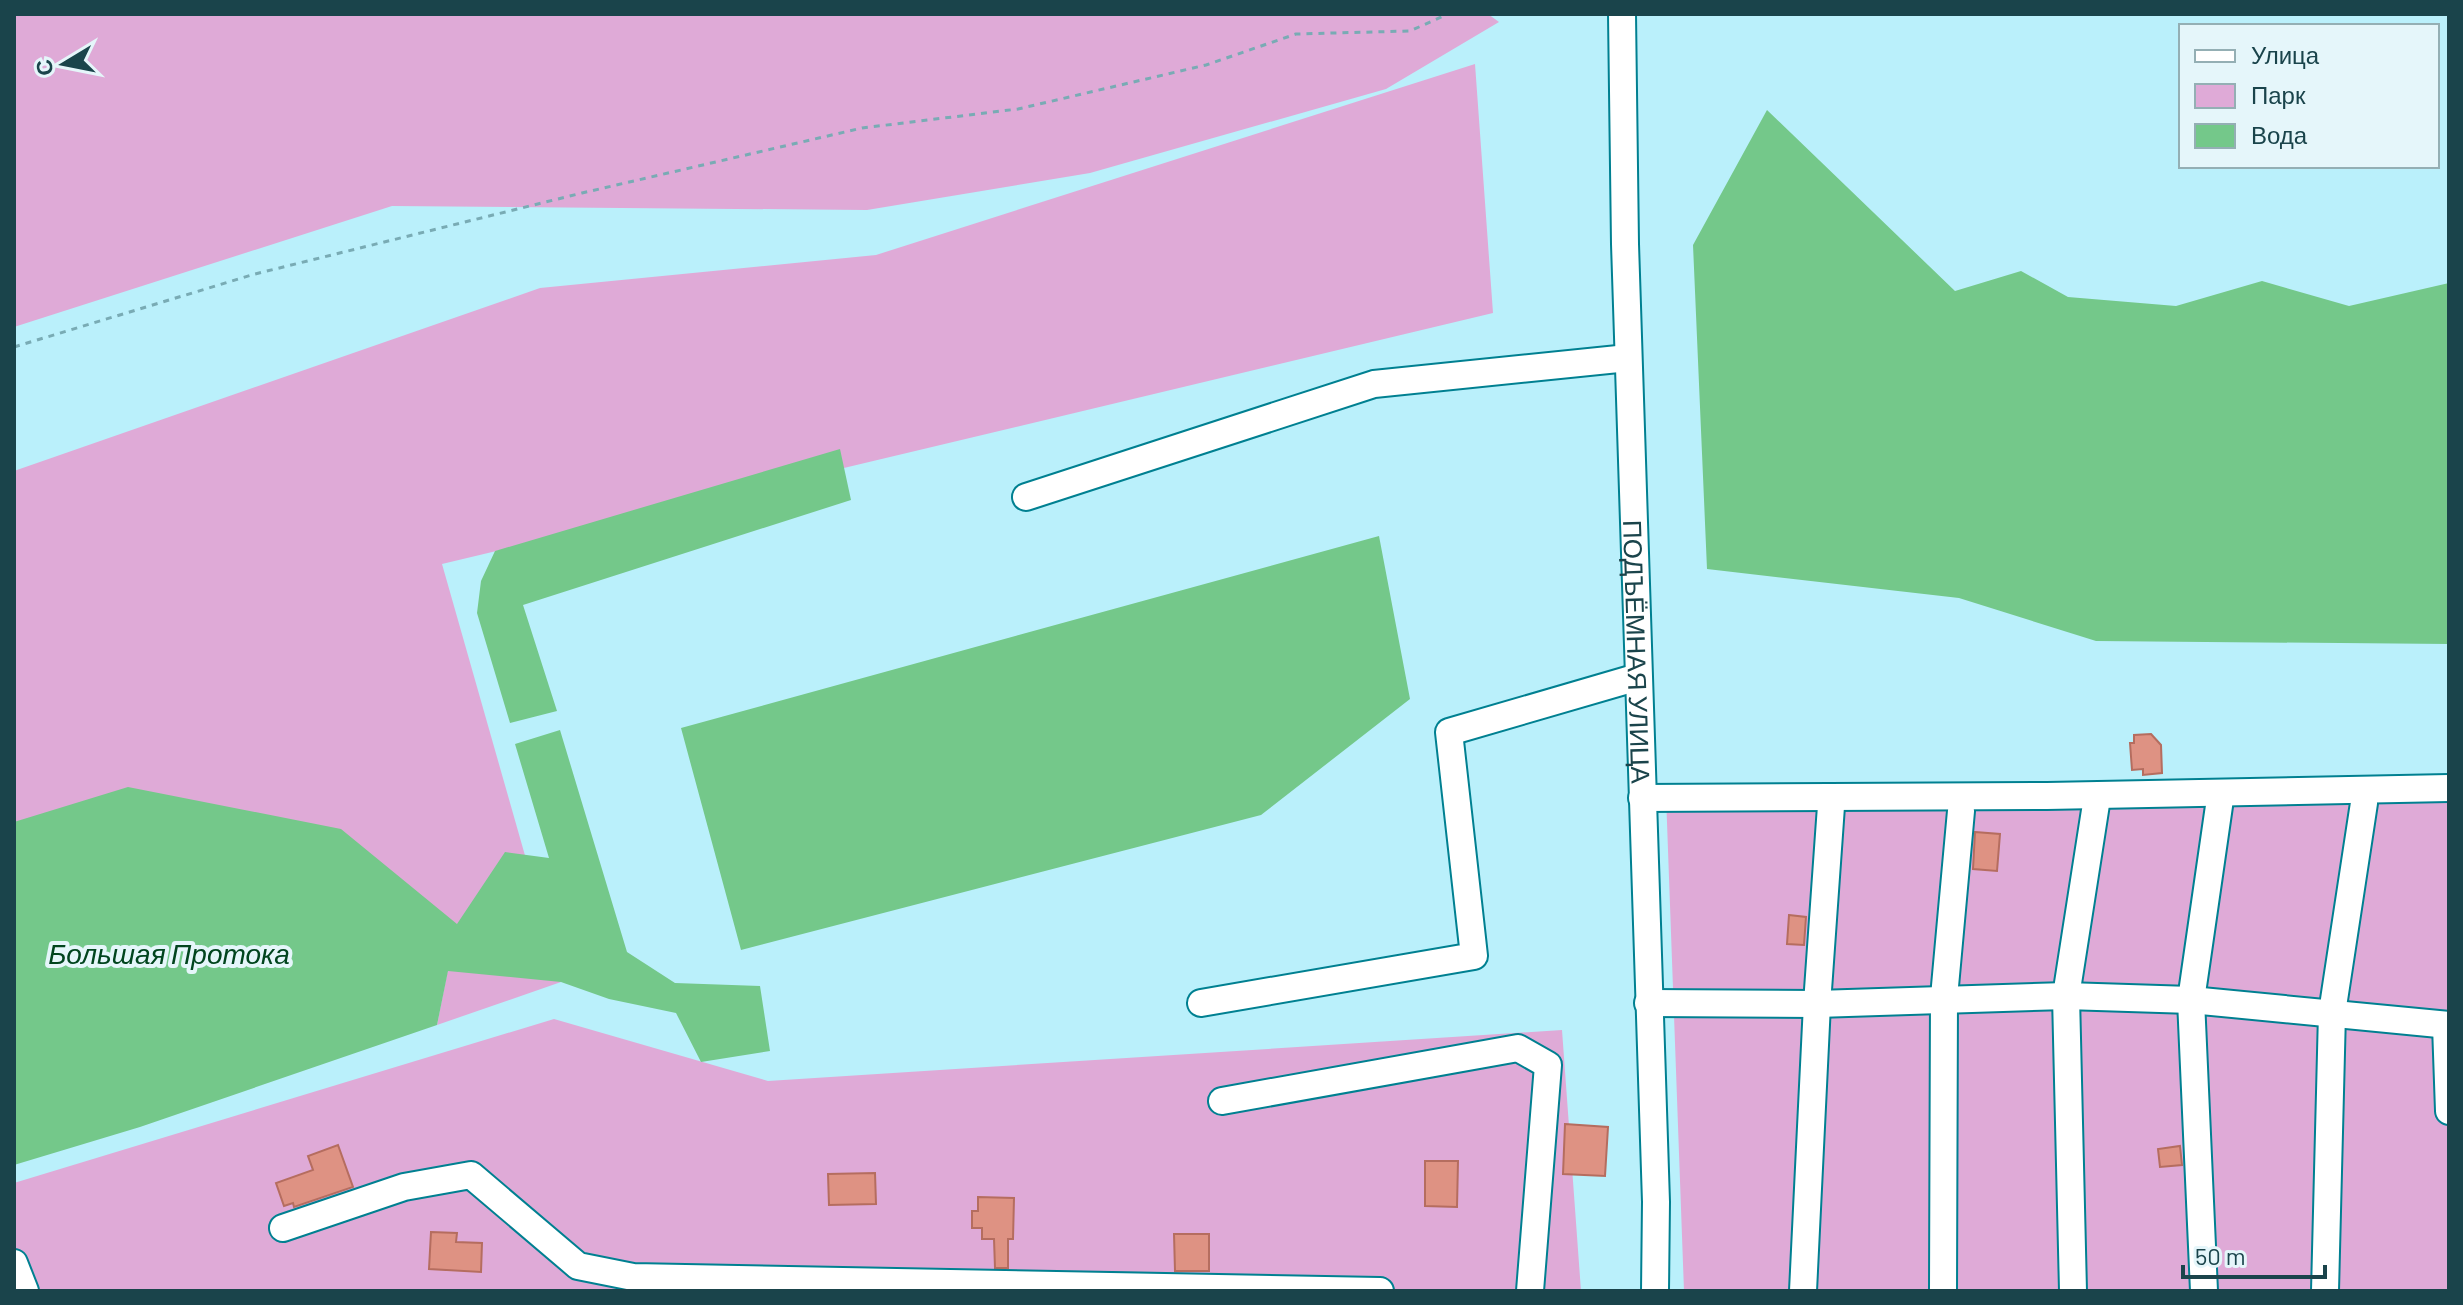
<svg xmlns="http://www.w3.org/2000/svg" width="2463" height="1305" font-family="Barlow,sans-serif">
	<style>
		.green { fill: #dfaad7 }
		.water { fill: #74c88a }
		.building { fill: #de9283; stroke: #b56d5f; stroke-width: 2 }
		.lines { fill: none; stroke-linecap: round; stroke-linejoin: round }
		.minor-casing { stroke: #008091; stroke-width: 30 }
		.path { stroke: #79abb4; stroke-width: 3; stroke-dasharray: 6 6; stroke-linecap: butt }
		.minor { stroke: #fff; stroke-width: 26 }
		.labels { text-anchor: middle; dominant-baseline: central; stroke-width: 8; stroke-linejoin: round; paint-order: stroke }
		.street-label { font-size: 26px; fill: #1a444b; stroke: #e5f6fa }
		.water-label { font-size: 28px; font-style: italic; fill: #01451e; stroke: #e5f6fa }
	</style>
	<rect width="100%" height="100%" fill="#baf0fb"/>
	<!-- green -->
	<path class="green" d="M14,14h1474l11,8 -113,67 -296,84 -223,37 -475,-4 -378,121z
		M1475,64l18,249 -1051,251 119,418 -124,43 20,-101 -443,-102v-351l526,-183 336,-33z
		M2449,787v504h-765l-18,-496z
		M554,1019l214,62 794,-51 19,261h-1567v-108z"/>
	<!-- water -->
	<path class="water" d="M1767,110l188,181 66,-20 47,26 108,9 86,-25 87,25 100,-23v361l-353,-3 -137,-43 -252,-29 -14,-324z
		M840,449l11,51 -328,105 34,106 -47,12 -33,-110 4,-32 14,-30z
		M1379,536l31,163 -149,116 -520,135 -60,-222z
		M560,730l67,222 48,31 85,3 10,65 -69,11 -25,-49 -67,-14 -48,-17 -113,-11 -11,54 -297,102 -126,38v-343l114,-35 213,42 116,95 48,-72 44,6 -34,-114z"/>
	<!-- building -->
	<path class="building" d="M2151,734l10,11 1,28 -19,2v-6l-11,1 -2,-27h4v-8z
		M1975,832l25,2 -3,37 -24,-2z
		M1789,915l17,2 -2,28 -17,-1z
		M1565,1124l43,3 -3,49 -42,-2z
		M338,1145l15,42 -59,20 -1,-4 -9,3 -8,-23 37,-13 -5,-14z
		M2180,1146l2,19 -22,2 -2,-18z
		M1425,1161h33l-1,46 -32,-1z
		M875,1173l1,31 -47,1 -1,-31z
		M978,1197l36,1 -1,41h-5v29h-13l-1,-29h-12v-11h-10v-17h6z
		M431,1232l26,1 -1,9 26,1 -1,29 -52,-3z
		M1174,1234h35v37h-34z"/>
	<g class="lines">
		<!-- minor casing -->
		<g class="minor-casing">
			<g id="minor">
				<path id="s1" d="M1622,14l3,230 31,958 -1,89"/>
				<path d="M1026,497l348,-113 254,-26"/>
				<path d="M1642,798l405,-2 402,-8"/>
				<path d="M1201,1003l273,-47 -25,-224 189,-55"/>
				<path d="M1648,1003l169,1 249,-8 125,4 258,25"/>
				<path d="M2446,1025l3,86"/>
				<path d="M1222,1101l296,-53 30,17 -18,226"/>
				<path d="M283,1228l121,-41 67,-12 107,91 55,11 747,14"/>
				<path d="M14,1263l11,28"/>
				<path d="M1803,1291l14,-287 14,-198"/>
				<path d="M1943,1291l1,-294 17,-186"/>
				<path d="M2073,1291l-7,-295 30,-192"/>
				<path d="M2204,1291l-13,-291 29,-201"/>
				<path d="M2325,1291l7,-278 32,-210"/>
			</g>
		</g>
		<!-- path -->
		<path class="path" d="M14,347l241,-73 327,-81 280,-65 156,-19 188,-44 90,-31 114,-3 38,-17"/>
		<!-- minor -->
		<use href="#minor" class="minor"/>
	</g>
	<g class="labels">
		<!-- street labels -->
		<g class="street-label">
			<text stroke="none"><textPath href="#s1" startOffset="638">ПОДЪЁМНАЯ УЛИЦА</textPath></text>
		</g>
		<!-- water labels -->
		<g class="water-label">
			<text x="169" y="953">Большая Протока</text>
		</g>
	</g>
	<!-- border -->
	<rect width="2463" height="1305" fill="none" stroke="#1a444b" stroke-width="32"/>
	<!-- legend -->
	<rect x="2179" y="24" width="260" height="144" fill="#e5f6fa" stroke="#94afb4" stroke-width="2"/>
	<rect x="2195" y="50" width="40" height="12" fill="#ffffff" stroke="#94afb4" stroke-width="2"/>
	<text x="2251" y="64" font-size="24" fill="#1a444b">Улица</text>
	<rect x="2195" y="84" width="40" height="24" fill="#dfaad7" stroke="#94afb4" stroke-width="2"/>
	<text x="2251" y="104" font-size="24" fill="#1a444b">Парк</text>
	<rect x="2195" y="124" width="40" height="24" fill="#74c88a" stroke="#94afb4" stroke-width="2"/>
	<text x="2251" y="144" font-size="24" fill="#1a444b">Вода</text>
	<!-- north arrow -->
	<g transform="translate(64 64) rotate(260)" stroke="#e5f6fa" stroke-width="6" paint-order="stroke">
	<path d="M0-6L14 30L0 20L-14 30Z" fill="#1a444b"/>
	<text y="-12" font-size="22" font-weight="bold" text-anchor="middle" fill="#1a444b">С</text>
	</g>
	<!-- scale -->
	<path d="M2183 1265v12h142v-12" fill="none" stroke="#1a444b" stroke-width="4"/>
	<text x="2195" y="1265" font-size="24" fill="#1a444b" stroke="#e5f6fa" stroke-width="6" paint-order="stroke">50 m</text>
</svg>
